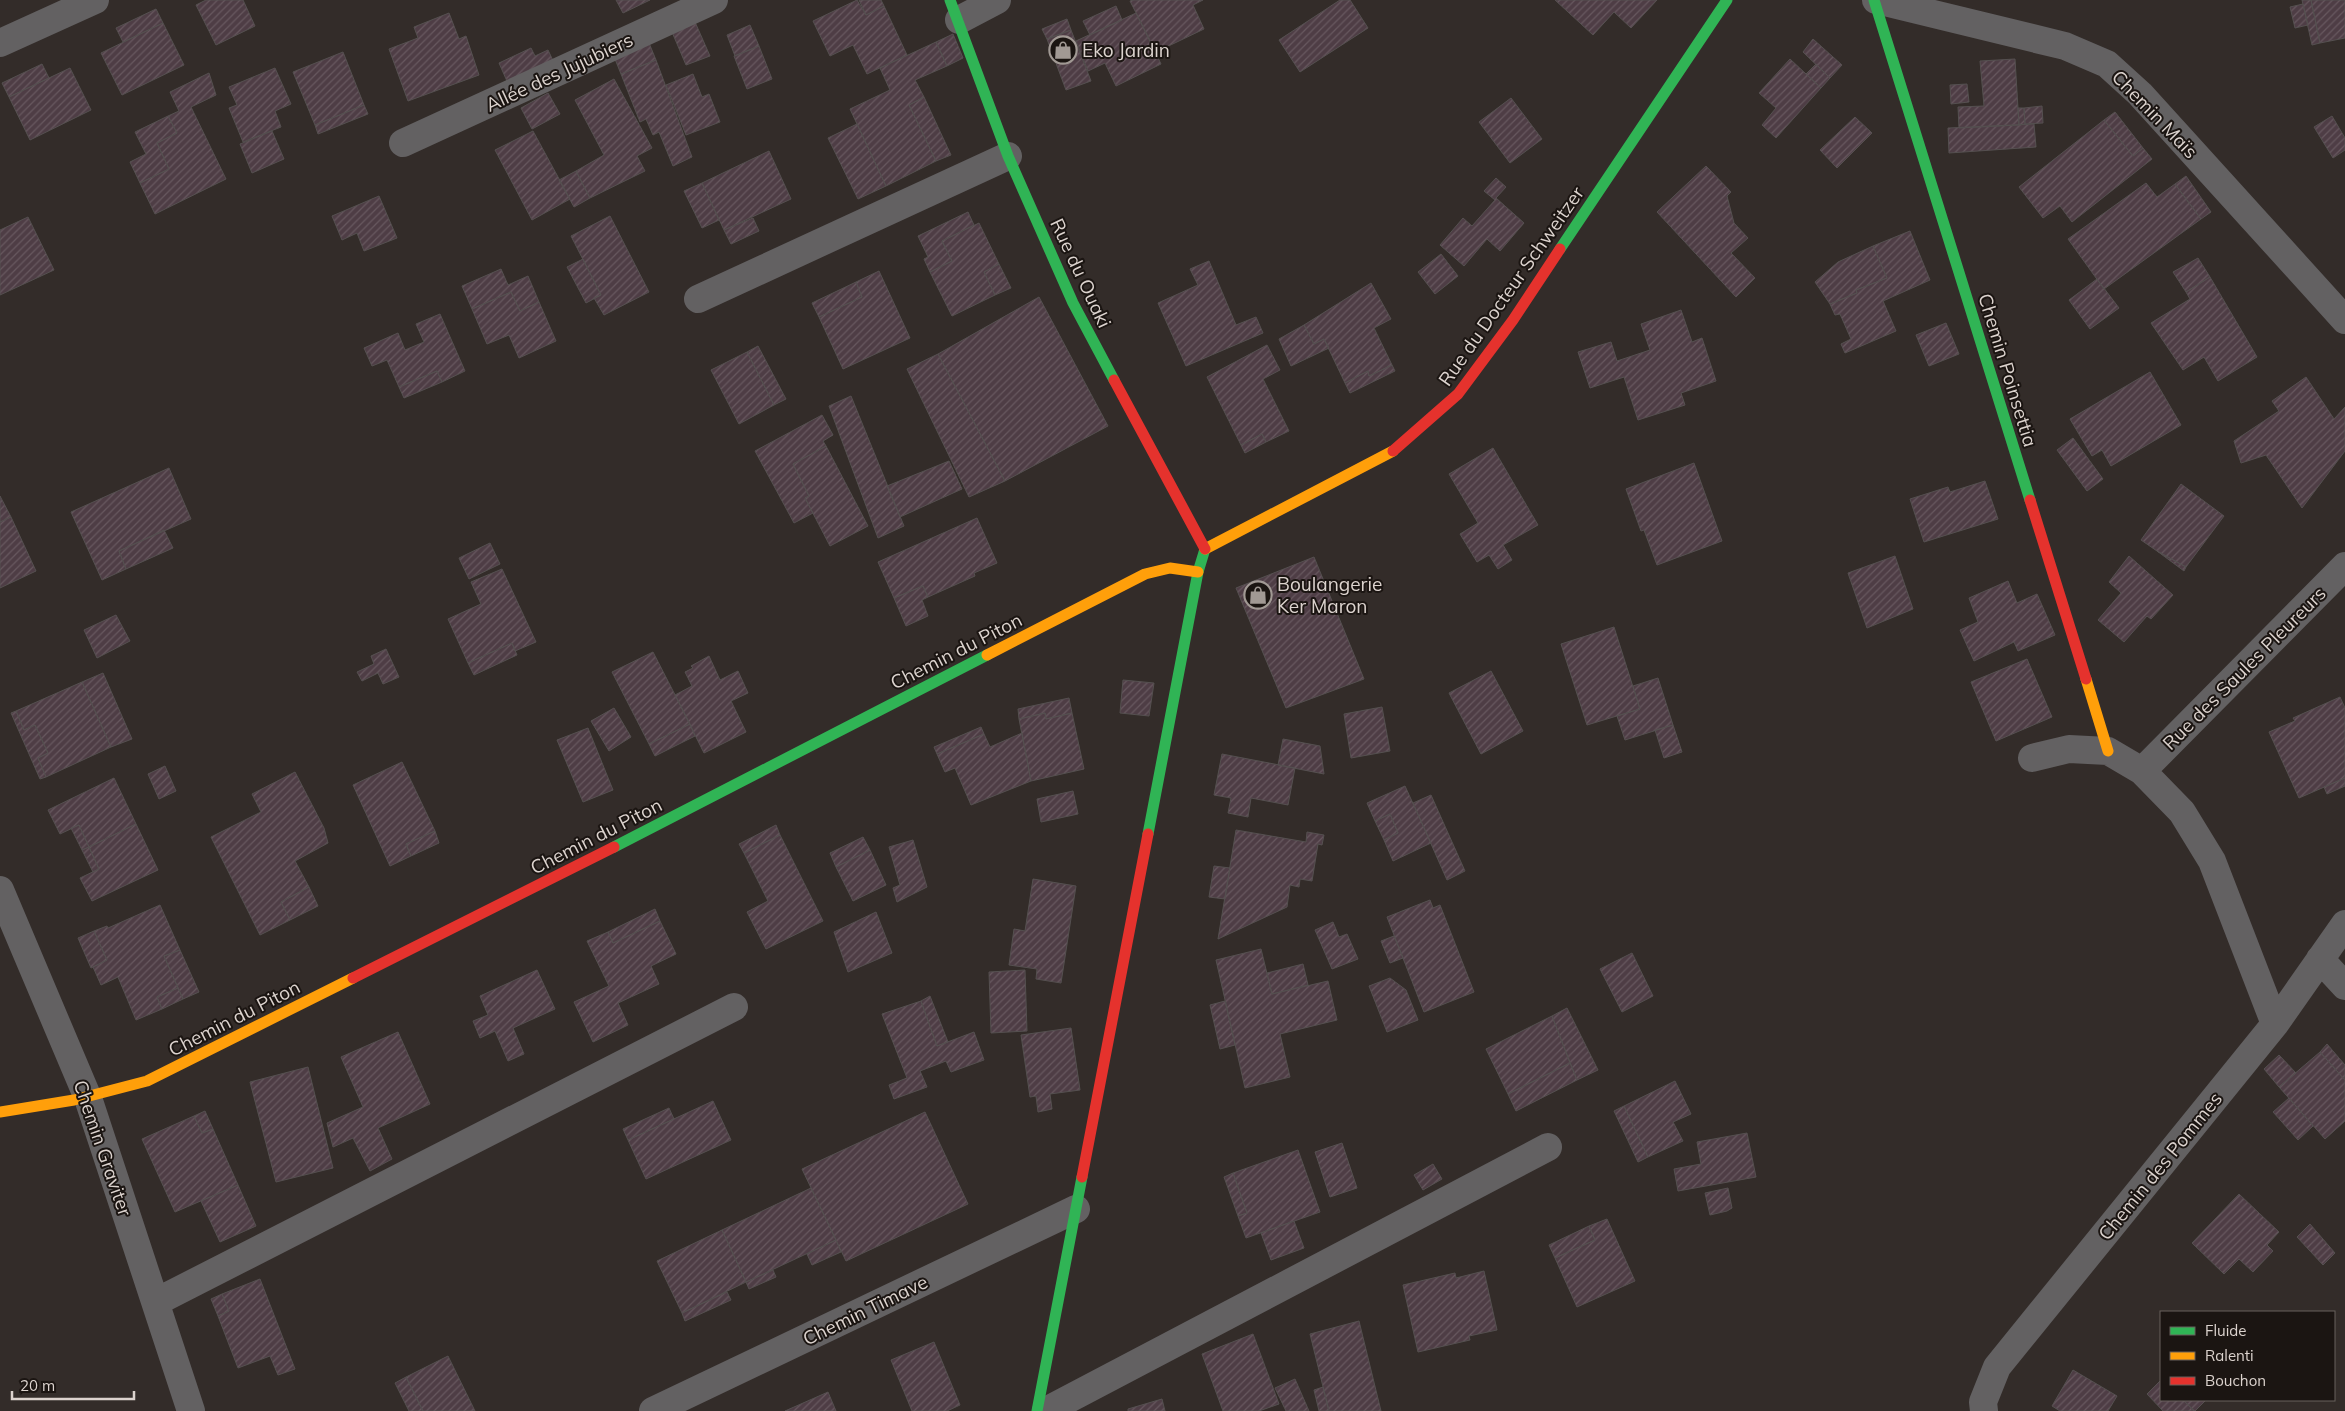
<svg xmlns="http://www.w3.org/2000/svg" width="2345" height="1411" font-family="Mulish,sans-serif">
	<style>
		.building { fill: url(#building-hatch); stroke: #555050 }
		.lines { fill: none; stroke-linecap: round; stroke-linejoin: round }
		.street { stroke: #636162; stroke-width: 28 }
		.fast { stroke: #30b455; stroke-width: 11 }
		.slow { stroke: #ff9f0a; stroke-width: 11 }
		.jam { stroke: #e5322d; stroke-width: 11 }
		.labels { text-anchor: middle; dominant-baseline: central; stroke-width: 4; stroke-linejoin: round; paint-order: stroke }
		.poi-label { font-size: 19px; fill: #dcd3ce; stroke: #1b1512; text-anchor: start }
		.street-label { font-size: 19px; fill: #dcd3ce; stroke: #1b1512 }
	</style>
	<defs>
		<pattern id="building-hatch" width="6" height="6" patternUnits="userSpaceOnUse" patternTransform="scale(1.25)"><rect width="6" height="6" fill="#4e3d45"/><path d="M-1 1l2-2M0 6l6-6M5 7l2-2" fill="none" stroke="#67585f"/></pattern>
	</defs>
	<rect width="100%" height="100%" fill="#332c29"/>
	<!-- building -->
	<path class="building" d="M206,0h37l12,26 -39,19 -20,-40z
		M616,0h34l-27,13z
		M857,0l9,15 18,-9 23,49 -40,19 -14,-29 -23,11 -17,-35z
		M859,0h22l3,6 -18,9z
		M1133,0h70l-10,5 11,24 -48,23 -26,-51z
		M1340,0h10l18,28 -68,44 -21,-32z
		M1555,0h102l-26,28 -17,-16 -21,23z
		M2302,0h9l9,43 -8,2z
		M2311,0h34v38l-25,5z
		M2303,4l5,21 -13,3 -5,-21z
		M1116,6l6,14 -32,15 -7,-14z
		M156,9l7,14 -40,19 -7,-14z
		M449,13l10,26 7,-3 13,39 -71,26 -19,-52 29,-11 -4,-11z
		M1136,13l25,51 -45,22 -11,-23 -17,8 -12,-30z
		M1067,19l4,11 -24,9 -5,-10z
		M695,22l15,34 -24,9 -14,-33z
		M163,23l21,42 -62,30 -21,-42z
		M750,25l9,21 -24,10 -8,-21z
		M1071,30l20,51 -25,9 -19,-51z
		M953,34l10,24 -16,8 -11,-24z
		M1813,39l29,26 -12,13 -27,-26z
		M936,42l11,24 -32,14 9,17 -15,8 27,56 -50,25 -36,-77 40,-19 -10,-22z
		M649,43l7,17 -35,14 -6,-15z
		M759,46l13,33 -25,10 -13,-33z
		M531,48l4,8 13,-6 8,17 -46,21 -11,-25z
		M343,52l21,53 -49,20 -22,-53z
		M1790,59l31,29 -45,50 -14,-13 14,-17 -17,-15z
		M2015,59l4,66 -60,3 -1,-21 26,-1 -4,-45z
		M656,60l36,97 -19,9 -14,-34 -6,3 -7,-16 -6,3 -19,-48z
		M42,64l7,14 -40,19 -7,-14z
		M1816,64l14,14 -9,10 -15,-14z
		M70,68l21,42 -61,30 -21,-43z
		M275,68l16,36 -16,7 6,16 -38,15 -14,-34 8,-3 -8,-18z
		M209,73l7,22 -25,12 35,72 -71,35 -15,-31 29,-14 -12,-26 20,-10 -9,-17 11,-5 -9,-19z
		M693,74l9,23 7,-3 11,28 -34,13 -20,-50z
		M614,79l38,69 -15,8 8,15 -55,27 -14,-27 28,-16 -29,-55z
		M1967,84l2,18 -18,2 -1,-19z
		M548,93l12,21 -28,15 -11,-21z
		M924,97l27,58 -15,6 -27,-56z
		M1511,98l31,41 -32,24 -31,-41z
		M364,105l4,9 -50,20 -3,-9z
		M2042,106l1,17 -18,1 -1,-16z
		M2018,108h6l1,16 -6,1z
		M2115,112l28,36 -10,8 -29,-36z
		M168,116l9,17 -20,10 12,26 -29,14 -10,-21 16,-8 -11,-22z
		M2332,116l13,22v12l-12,8 -19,-31z
		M1855,117l17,16 -35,35 -17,-18z
		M2104,120l29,36 10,-8 9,11 -80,63 -12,-16 -17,12 -24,-31z
		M857,124l29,62 -28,13 -30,-61z
		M2034,124l2,23 -87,6 -1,-25z
		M272,131l12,28 -32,14 -12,-29z
		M533,131l37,68 -38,21 -37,-70z
		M769,151l22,48 -67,31 -22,-47z
		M1706,166l25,26 -4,4 7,27 14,15 -17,15 24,25 -19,19 -79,-85z
		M576,171l14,27 -16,9 -15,-27z
		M2186,176l25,36 -10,7 -26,-35z
		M1496,178l10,9 -10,11 28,25 -24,28 -13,-12 -23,27 -24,-21 23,-27 9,8 23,-26 -11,-9z
		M702,183l17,37 -17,8 -18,-37z
		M2146,183l11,14 18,-13 26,35 -97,70 -36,-50z
		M379,196l18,42 -33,13 -7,-18 -15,7 -10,-24z
		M968,212l6,13 -32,16 10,20 -22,11 -6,-13 4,-2 -10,-21z
		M610,216l39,76 -45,23 -10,-17 7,-3 -30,-59z
		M28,217l26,53 -54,25v-65z
		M753,218l6,13 -28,13 -7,-14z
		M979,223l20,41 -15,8 11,23 -43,21 -22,-44 22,-11 -10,-20z
		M1910,231l20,49 -47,21 13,30 -51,22 -4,-9 10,-5 -11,-25 -5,1 -5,-11 27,-11 -1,-3 31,-12 -14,-32z
		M1873,246l14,32 -31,12 1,3 -27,11 -15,-22 23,-20z
		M1441,254l17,22 -23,18 -17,-22z
		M2198,258l12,19 -24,15 -13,-20z
		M583,259l18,36 -15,8 -19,-36z
		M1209,261l27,64 20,-8 7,16 -77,33 -28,-63 40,-18 -8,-16z
		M999,264l12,24 -16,7 -11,-23z
		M501,269l7,16 20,-9 11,26 -19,9 -9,-19 -39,17 -10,-23z
		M879,271l31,67 -67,31 -24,-52 43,-20 -6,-15z
		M2210,277l47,80 -39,24 -14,-24 -21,13 -32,-47 39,-24 -4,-7z
		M2097,279l22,29 -29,21 -21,-29z
		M856,282l6,15 -43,20 -7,-14z
		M1371,283l20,36 -17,9 18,37 -23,11 -1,-5 -23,12 -21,-44 -10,5 -10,-19z
		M511,292l9,19 19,-9 17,39 -37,17 -10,-23 -22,9 -15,-35z
		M1039,297l69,129 -103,55 -67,-127z
		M1681,310l11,32 10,-4 14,43 -35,12 4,12 -47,15 -14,-43 -34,11 -12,-36 33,-10 6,19 33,-11 -9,-26z
		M440,314l25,57 -23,11 -5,-11 -38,16 -12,-27 -15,6 -8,-18 34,-15 7,17 19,-8 -8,-18z
		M1946,323l13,31 -30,12 -13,-31z
		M1304,325l10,19 10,-5 5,9 -38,18 -12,-27z
		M1267,345l13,25 -17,9 26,52 -23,11 -4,-8 -21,11 -34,-68z
		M758,346l28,53 -12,6 -27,-53z
		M747,352l27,53 -35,19 -28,-54z
		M938,354l67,127 -36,16 -62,-128z
		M1392,365l3,6 -45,22 -5,-10 23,-12 1,5z
		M437,371l5,11 -38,16 -5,-11z
		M2150,372l31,53 -70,41 -9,-16 -10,6 -22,-37z
		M2306,377l28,42 11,-12v44l-43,57 -36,-53 -25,8 -7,-22 45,-30 -7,-10z
		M851,396l53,130 -26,12 -49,-132z
		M822,415l11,20 -10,6 3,5 -33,18 16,32 -4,2 8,15 -19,10 -39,-72z
		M1262,434l4,8 -21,11 -4,-8z
		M2073,438l30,41 -16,12 -30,-41z
		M826,446l42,80 -38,20 -25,-48 4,-2 -16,-32z
		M1493,448l45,77 -35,20 9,15 -14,9 -9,-14 -12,7 -17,-28 18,-11 -29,-49z
		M949,461l13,28 -62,28 -13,-31z
		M1694,463l28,78 -65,24 -13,-35 -3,1 -15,-42z
		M169,468l22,51 -72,32 7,18 -24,11 -31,-68z
		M1985,481l13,38 -74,23 -14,-43 38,-12 2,5z
		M2181,484l43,32 -38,51 -29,-16 -16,-11z
		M0,496l11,21 -11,5z
		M11,517l25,54 -36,17v-66z
		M977,518l20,45 -23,10 1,3 -47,21 -5,-11 -29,12 -16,-36z
		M164,530l9,18 -47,21 -7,-18z
		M490,543l10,21 -31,15 -10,-21z
		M2157,551l29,16 -2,4z
		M1895,556l18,53 -46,19 -19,-55z
		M2129,556l44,39 -22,24 -4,-3 -23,26 -26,-22 23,-27 -12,-11z
		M1314,557l50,122 -78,29 -50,-120z
		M502,569l34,73 -21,9 -3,-8 -44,20 -20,-44 33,-15 -10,-22z
		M2008,581l9,22 20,-9 18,41 -37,16 -4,-9 -40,19 -14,-31 18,-8 -9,-24z
		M923,586l5,11 -6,3 6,16 -22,10 -12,-28z
		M116,615l14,26 -33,17 -13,-28z
		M1614,627l26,82 -53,16 -26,-81z
		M512,643l5,12 -43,20 -6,-12z
		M386,649l13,28 -16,7 -5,-11 -16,8 -5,-9 17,-8 -3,-8z
		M653,652l37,72 -41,20 -37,-72z
		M709,656l11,24 18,-9 10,22 -17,8 15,31 -42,21 -29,-58 17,-9 -7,-14 8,-4 -2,-2z
		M2027,659l25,58 -56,24 -25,-59z
		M1491,671l32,60 -42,23 -32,-61z
		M103,673l29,66 -21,8 -29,-65z
		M1658,678l15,47 -48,15 -8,-24 23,-7 -7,-23z
		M1123,680l31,3 -5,33 -29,-3z
		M82,682l29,65 -65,30 -8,-19 10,-5 -13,-28 -11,5 -8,-19z
		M2340,697l5,11v70l-46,20 -30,-66 26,-11 -2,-3z
		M1069,698l3,15 -26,6 -1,-6 -26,6 -1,-10z
		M1382,707l8,44 -39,7 -7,-44z
		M614,708l17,29 -22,14 -18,-30z
		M16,711l8,19 11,-5 13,28 -10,5 8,19 -6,2 -29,-66z
		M1045,713l1,6 26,-6 12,56 -53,12 -12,-62z
		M690,724l5,12 -40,20 -6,-12z
		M1673,725l9,27 -18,6 -9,-28z
		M981,727l3,7 -47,20 -3,-7z
		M588,728l25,62 -30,12 -26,-62z
		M1022,733l9,48 -60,24 -16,-37 -10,4 -8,-18 47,-20 6,13z
		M1283,739l37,7 4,28 -46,-9z
		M1222,754l73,14 -7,37 -37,-7 -3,19 -20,-4 3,-15 -17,-3z
		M402,762l33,69 -29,13 5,12 -21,10 -37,-81z
		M165,766l11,25 -17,8 -11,-25z
		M295,772l29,56 4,15 -33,18 14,26 -28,15 9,18 -30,15 -49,-98 50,-25 -9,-18z
		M114,778l22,46 -47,23 -10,-22 -19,9 -12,-24z
		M2345,778v8l-18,8 -3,-7z
		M1405,786l26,57 -38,18 -9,-21 14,-7 -8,-19 -15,7 -8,-18z
		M1073,791l5,23 -37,8 -4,-23z
		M1431,795l34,76 -18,9 -34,-77z
		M1390,814l8,19 -14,7 -9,-19z
		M136,824l22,46 -66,31 -12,-23 19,-9 -10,-22z
		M79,825l10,22 -7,3 -11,-22z
		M776,825l4,10 -36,18 -5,-9z
		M1236,830l70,12 1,-10 17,3 -2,10 -4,-1 -6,37 -12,-2 -1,8 -9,-2 -3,22 -69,32z
		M435,831l4,12 -28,13 -5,-12z
		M780,835l43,86 -57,28 -19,-37 21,-11 -24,-48z
		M863,837l7,13 -34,17 -6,-14z
		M913,840l14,47 -30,15 -4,-14 7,-3 -11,-38z
		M89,847l10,22 -6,3 -11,-22z
		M870,850l16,35 -33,16 -17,-34z
		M1214,866l16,2 -5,31 -16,-2z
		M1033,879l43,7 -15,97 -25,-4 1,-10 -28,-4 5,-36 11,2z
		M309,887l9,19 -28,14 -9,-18z
		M1430,900l3,8 7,-3 34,87 -50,20 -37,-95z
		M160,905l20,45 -16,6 14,32 -21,9 5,12 -26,11 -18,-43 -17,8 -8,-18 14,-7 -13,-29 13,-5 1,2z
		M655,909l5,12 -47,22 -5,-11z
		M876,912l16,41 -44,19 -14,-40z
		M660,921l16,33 -25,12 8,18 -41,19 10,22 -35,17 -19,-40 35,-16 -22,-45 21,-9 5,11z
		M1333,922l6,15 8,-3 11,25 -26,10 -17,-39z
		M94,931l13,29 -16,8 -13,-30z
		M1394,936l9,22 -13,5 -9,-22z
		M1261,949l11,45 56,-13 9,39 -57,14 10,43 -45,11 -29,-128z
		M180,950l19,42 -16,7 -19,-43z
		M1632,953l21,43 -31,16 -22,-43z
		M1303,964l5,21 -36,9 -5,-21z
		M537,970l18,39 -42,19 11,26 -16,7 -13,-30 -15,7 -7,-17 15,-6 -8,-19z
		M1025,970l2,61 -36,2 -2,-61z
		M1390,978l16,12 12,30 -31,12 -18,-46z
		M178,988l5,11 -21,10 -5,-12z
		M930,996l18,46 -11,4 -16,-45z
		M921,1001l16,45 37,-14 10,28 -33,12 -5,-11 -26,10 7,16 -33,12 -5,-14 18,-7 -25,-64z
		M1225,1001l10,44 -15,4 -10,-44z
		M1567,1008l31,62 -21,10 -25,-64z
		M1552,1016l18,47 -62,31 -22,-45z
		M1071,1028l9,62 -30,4 2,15 -14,3 -2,-16 -6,1 -9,-62z
		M398,1032l32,72 -52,24 14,31 -22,12 -17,-33 -20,9 -6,-24 36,-16 -22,-50z
		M2327,1044l18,21v15l-25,-28z
		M2320,1052l25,28v41l-20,18 -46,-52z
		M2279,1055l17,18 -17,14 -15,-18z
		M1570,1063l7,17 -61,31 -8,-17z
		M308,1067l25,101 -57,14 -26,-100z
		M1675,1081l16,33 -18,8 10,19 -35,16 -24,-51z
		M2289,1098l24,28 -15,14 -25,-28z
		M713,1101l18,39 -85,39 -18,-39z
		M1624,1106l24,51 -10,5 -24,-51z
		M669,1108l5,11 -46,21 -5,-11z
		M205,1111l8,18 -11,4 -8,-17z
		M925,1112l43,92 -122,57 -44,-92z
		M194,1116l8,17 11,-4 25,56 -63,27 -33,-73z
		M1747,1133l9,44 -78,14 -4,-22 27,-5 -4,-22z
		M1342,1143l15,45 -27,9 -15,-45z
		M1298,1150l22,62 -74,26 -8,-22 9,-3 -14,-40z
		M1433,1164l9,15 -19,11 -9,-15z
		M1233,1173l14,40 -9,3 -14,-39z
		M238,1185l18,41 -36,16 -19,-41z
		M811,1188l25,52 -90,42 -24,-52z
		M1728,1188l4,20 -5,3 -17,4 -5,-22z
		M2239,1194l40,38 -12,13 6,6 -20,21 -14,-13 -15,15 -32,-31z
		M1607,1219l28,62 -58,26 -22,-49 40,-18 -6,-14z
		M1294,1221l10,27 -33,12 -10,-27z
		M2310,1224l25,29 -12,12 -26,-28z
		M1589,1226l6,14 -40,18 -6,-13z
		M722,1230l24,52 -64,31 -25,-52z
		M836,1240l5,12 -29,13 -5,-11z
		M773,1270l3,7 -27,12 -3,-7z
		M1484,1271l13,59 -28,6 1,4 -52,12 -15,-67 52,-12 1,5z
		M260,1279l35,90 -17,6 -8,-19 -32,12 -20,-52 11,-5 -7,-17z
		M727,1292l4,8 -46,21 -3,-8z
		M222,1294l7,17 -11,5 -7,-17z
		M1359,1321l22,90h-52l-19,-77z
		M1253,1334l26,70 -20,7h-36l-21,-57z
		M934,1342l26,63 -13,6h-35l-21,-51z
		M448,1356l27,55h-52l-17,-34z
		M2073,1370l44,26 -9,15h-48l-8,-5z
		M406,1377l17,34h-14l-14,-28z
		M1295,1379l14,32h-23l-11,-23z
		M2161,1380v20h22l11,11h-31l-16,-17z
		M1323,1387l6,24h-10l-5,-21z
		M828,1392l8,19h-51z
		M1162,1399l3,12h-37v-2z
		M2183,1400h23l-11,11z"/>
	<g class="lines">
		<!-- street -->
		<path class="street" d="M1876,0l189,46 42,18 33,30 205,226
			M959,20l38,-20
			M0,43l95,-43
			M403,143l311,-143
			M698,299l310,-143
			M2032,758l37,-9 39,2 34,20 40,41 30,49 63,163
			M2142,771l203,-205
			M0,890l88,208 103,313
			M2320,959l25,27
			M156,1302l578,-295
			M653,1411l423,-202
			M1046,1411l502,-264
			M1984,1411l-1,-9 14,-35 278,-343 70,-100"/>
		<!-- fast -->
		<path class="fast" d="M950,0l58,156 65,147 41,77
			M1874,0l156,500
			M1560,249l167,-249
			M1148,834l50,-262 7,-23
			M614,847l373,-192
			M1037,1411l45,-234"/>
		<!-- slow -->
		<path class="slow" d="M1205,549l188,-98
			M987,655l158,-81 25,-6 28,4
			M2086,679l22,72
			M0,1112l74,-12 73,-19 206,-103"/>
		<!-- jam -->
		<path class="jam" d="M1114,380l91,169
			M1393,451l65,-57 55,-74 47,-71
			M2030,500l56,179
			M353,978l261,-131
			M1082,1177l66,-343"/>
	</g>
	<!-- icons -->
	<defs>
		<g id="shop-ring" transform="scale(1.4375)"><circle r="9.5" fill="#1b1512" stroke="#a19994" stroke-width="1.5"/><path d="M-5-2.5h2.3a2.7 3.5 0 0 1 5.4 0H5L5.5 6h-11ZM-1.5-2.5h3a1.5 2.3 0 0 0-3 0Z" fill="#a19994"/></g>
	</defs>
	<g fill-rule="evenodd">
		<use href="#shop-ring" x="1063" y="50"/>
		<use href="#shop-ring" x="1258" y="595"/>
	</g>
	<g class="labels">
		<!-- poi labels -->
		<g class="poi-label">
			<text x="1082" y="50">Eko Jardin</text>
			<text x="1277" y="584">Boulangerie<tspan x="1277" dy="22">Ker Maron</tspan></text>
		</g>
		<!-- street labels -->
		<g class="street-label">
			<text transform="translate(559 72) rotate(-25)">Allée des Jujubiers</text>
			<text transform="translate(2155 114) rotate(46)">Chemin Maïs</text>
			<text transform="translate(1081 273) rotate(65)">Rue du Ouaki</text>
			<text transform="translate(1511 286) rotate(-55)">Rue du Docteur Schweitzer</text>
			<text transform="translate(2008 370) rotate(73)">Chemin Poinsettia</text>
			<text transform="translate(956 651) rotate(-27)">Chemin du Piton</text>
			<text transform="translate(2244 668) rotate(-45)">Rue des Saules Pleureurs</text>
			<text transform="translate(596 836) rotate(-27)">Chemin du Piton</text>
			<text transform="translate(234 1018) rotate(-27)">Chemin du Piton</text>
			<text transform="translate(103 1148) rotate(71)">Chemin Graviter</text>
			<text transform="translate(2160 1166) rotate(-51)">Chemin des Pommes</text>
			<text transform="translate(865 1310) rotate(-26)">Chemin Timave</text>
		</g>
	</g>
	<!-- legend -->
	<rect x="2160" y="1311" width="175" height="90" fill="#1b1512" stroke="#68615d"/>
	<rect x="2170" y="1327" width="25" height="8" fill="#30b455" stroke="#68615d"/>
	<text x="2205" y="1336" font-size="15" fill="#dcd3ce">Fluide</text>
	<rect x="2170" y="1352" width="25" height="8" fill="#ff9f0a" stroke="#68615d"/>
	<text x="2205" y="1361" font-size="15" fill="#dcd3ce">Ralenti</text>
	<rect x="2170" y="1377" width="25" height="8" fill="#e5322d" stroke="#68615d"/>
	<text x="2205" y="1386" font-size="15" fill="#dcd3ce">Bouchon</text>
	<!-- scale -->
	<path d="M12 1391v8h122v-8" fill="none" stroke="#dcd3ce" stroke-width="2.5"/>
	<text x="20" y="1391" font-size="15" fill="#dcd3ce" stroke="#1b1512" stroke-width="4" paint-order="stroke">20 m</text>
</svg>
